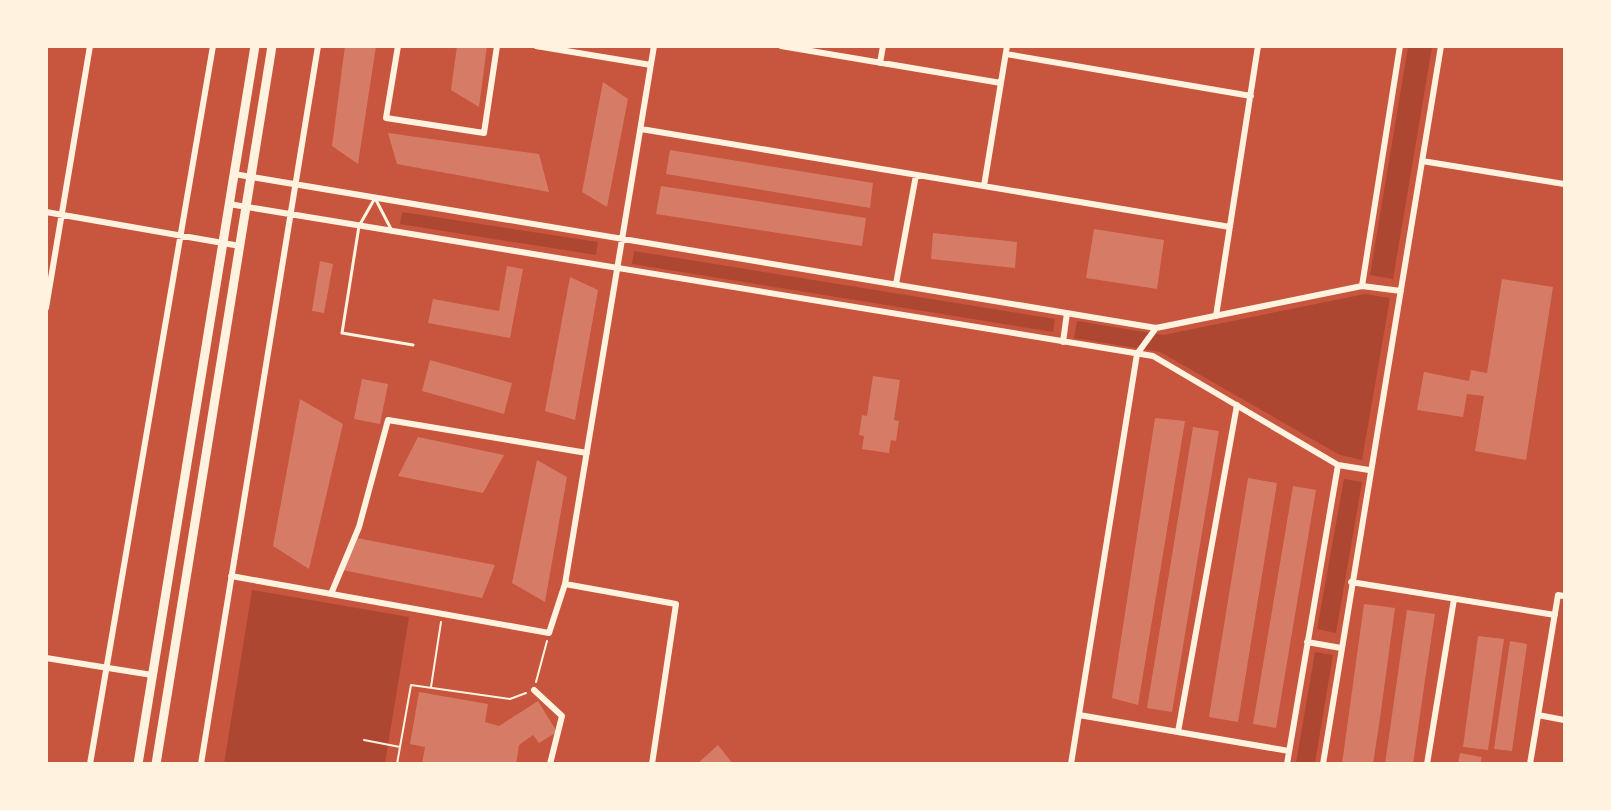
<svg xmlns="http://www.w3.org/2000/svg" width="1611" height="810" font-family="'Noto Sans',sans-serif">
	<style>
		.green { fill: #ae4732 }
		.building { fill: #d67c66 }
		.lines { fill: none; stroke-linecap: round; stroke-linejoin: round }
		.path { stroke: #fff3e0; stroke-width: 2 }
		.service { stroke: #fff3e0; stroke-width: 3 }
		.minor { stroke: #fff3e0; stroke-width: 6 }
		.primary { stroke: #fff3e0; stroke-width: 9 }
	</style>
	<rect width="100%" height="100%" fill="#c8553d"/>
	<!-- green -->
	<path class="green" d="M1408,47h24l-39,232 -23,-4z
		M402,212l196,30 -2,13 -196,-31z
		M634,251l421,68 -2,13 -421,-68z
		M1365,294l25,4 -28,162 -22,-5 -180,-103 -86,-14 3,-17 86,14z
		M1344,479l18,3 -26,151 -19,-4z
		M252,590l157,27 -24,146 -161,1z
		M1315,652l18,3 -18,108h-19z"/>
	<!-- building -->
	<path class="building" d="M345,46h31l-18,118 -26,-18z
		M457,46h30l-8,61 -28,-17z
		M603,82l25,17 -21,108 -25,-15z
		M388,133l151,21 10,38 -152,-28z
		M670,150l203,33 -3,25 -204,-34z
		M661,186l205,32 -4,28 -206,-32z
		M1094,229l70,11 -7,49 -71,-11z
		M933,233l84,9 -2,26 -84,-9z
		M320,261l13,3 -9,49 -12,-2z
		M507,266l16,3 -13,69 -82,-15 5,-24 66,12z
		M570,277l28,13 -23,130 -30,-9z
		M1502,279l51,8 -27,173 -51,-9 9,-55 -17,-2 -4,23 -46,-7 7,-38 45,9 2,-11 16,3z
		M430,360l82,23 -8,31 -82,-23z
		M873,376l27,4 -6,40 5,1 -3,20 -5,-1 -2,13 -27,-4 2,-13 -5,-1 3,-20 5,1z
		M362,379l26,5 -8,40 -26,-5z
		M300,399l43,25 -34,145 -36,-23z
		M1155,418l30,3 -47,284 -26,-7z
		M1193,427l26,4 -47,281 -25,-4z
		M418,437l86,18 -21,38 -85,-17z
		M537,460l30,17 -22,125 -33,-19z
		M1248,478l29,5 -39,239 -29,-5z
		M1293,486l23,4 -40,238 -23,-4z
		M357,538l138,27 -13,33 -140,-28z
		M1364,604l31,4 -15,110 -7,46h-31z
		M1407,610l28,4 -10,66 -12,84h-28z
		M1478,636l26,3 -16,111 -25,-3z
		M1510,641l17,3 -15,107 -18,-2z
		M419,692l69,12 -3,18 14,4 39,-25 19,31 -18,11 -6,-8 -14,10 -3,19h-94l3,-17 -15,-3z
		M718,745l15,19h-36z
		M1460,753l22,4 -2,7h-22z"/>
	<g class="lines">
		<!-- path -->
		<path class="path" d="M536,682l11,-41
			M431,687l10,-65
			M364,740l36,7
			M397,764l14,-79 99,14 16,-6"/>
		<!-- service -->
		<path class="service" d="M391,229l-16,-31 -16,28 -17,107 71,12"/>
		<!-- minor -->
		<path class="minor" d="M398,46l-12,72 98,15 13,-87
			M536,46l115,19
			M781,46l220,37
			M1006,54l245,42
			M880,63l3,-17
			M641,129l589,98
			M1422,161l142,23
			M234,174l922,154 206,-42 39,5
			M984,186l23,-140
			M229,204l924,152 185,109 31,5
			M46,212l194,34
			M896,284l20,-109
			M1362,286l38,-240
			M46,308l44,-262
			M1216,316l42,-270
			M1063,342l4,-29
			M231,576l318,57 16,-49 89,-538
			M1351,582l204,33
			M565,584l111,20 -24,160
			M331,594l28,-67 29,-107 199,33
			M1307,642l34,6
			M46,658l106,17
			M534,690l28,26 -12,48
			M1079,715l210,36
			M1538,715l26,5
			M1178,732l59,-327
			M90,764l123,-718
			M201,764l117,-718
			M1071,764l66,-410 19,-26
			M1287,764l51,-299
			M1323,764l118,-718
			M1427,764l27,-165
			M1530,764l28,-169 6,1"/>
		<!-- primary -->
		<path class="primary" d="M138,764l117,-718
			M156,764l116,-718"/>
	</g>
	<!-- border -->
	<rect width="1611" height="810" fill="none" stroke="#fff3e0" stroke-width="96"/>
</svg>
